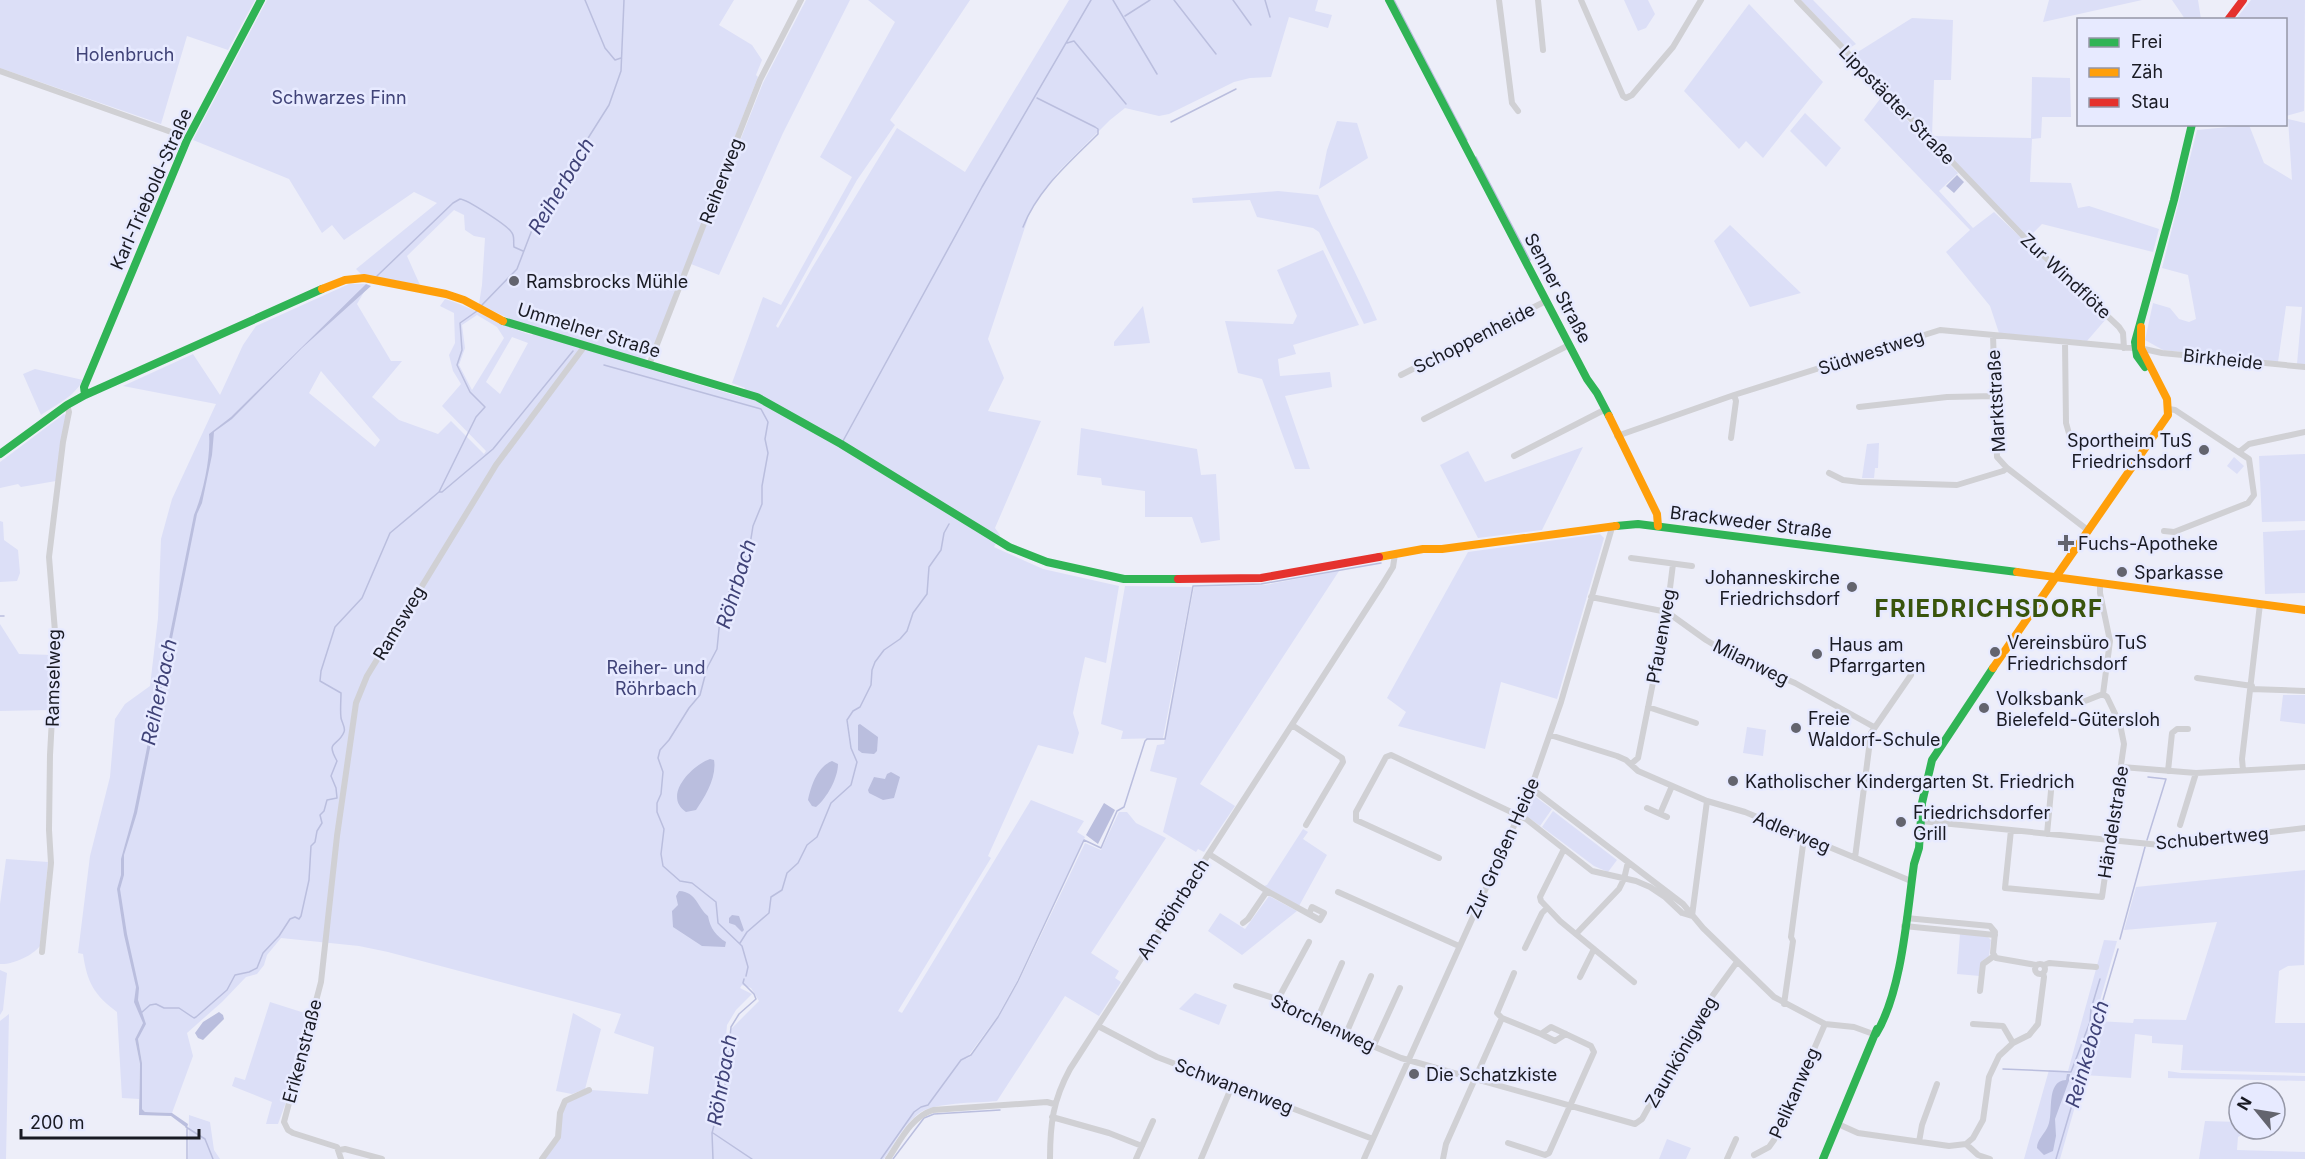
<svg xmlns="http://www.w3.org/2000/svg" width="2305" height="1159" font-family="Inter,sans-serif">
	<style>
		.green { fill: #dcdff7; fill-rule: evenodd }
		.water { fill: #babede }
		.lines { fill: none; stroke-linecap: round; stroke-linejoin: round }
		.stream { stroke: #babede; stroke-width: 1.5 }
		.street { stroke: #d0d0d4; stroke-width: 6 }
		.fast { stroke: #30b455; stroke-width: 8 }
		.slow { stroke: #ff9f0a; stroke-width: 8 }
		.jam { stroke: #e5322d; stroke-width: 8 }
		.poi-dot { fill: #63646e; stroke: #e7eaff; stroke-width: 2 }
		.labels { text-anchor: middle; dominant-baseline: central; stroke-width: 5; stroke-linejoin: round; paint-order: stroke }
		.park-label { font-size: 18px; fill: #404378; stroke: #e7eaff }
		.street-label { font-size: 18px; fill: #191a23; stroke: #e7eaff }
		.poi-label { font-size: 18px; fill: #191a23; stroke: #e7eaff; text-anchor: start }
		.water-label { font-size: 20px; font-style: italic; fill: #3f4277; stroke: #e7eaff }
		.district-label { font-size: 24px; font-weight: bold; letter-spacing: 1.5px; fill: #39540d; stroke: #e7eaff }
	</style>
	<rect width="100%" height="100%" fill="#edeef9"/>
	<!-- green -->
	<path class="green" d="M0,0h255l-27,50 -41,-14 -26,88 -161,-56z
		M267,0h467l-15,25 33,20 10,15 -6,15 2,2 -107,277 -5,3 -4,10 98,30 5,-9 -13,-5 31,-86 18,8 71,-128 -32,-20 75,-135 -27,-22h102l-80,120 5,5 -38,55 -81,146 2,2 34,-60 85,-140 68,44 104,-172h249l-3,11 17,4 -4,13 -39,-11 -18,60 -21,1 -16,4 -65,32 -10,2 -34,-8 -15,12 -52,52 -27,37 -43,130 16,39 -16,33 53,10 -46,107 5,7 -6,12 49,22 76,17 -13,77 -21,-6 -12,56 6,20 -6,21 -35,-9 -50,111 3,2 -93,153 4,2 129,-213 53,21 -7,11 8,5 -68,144 -20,36 -31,42 5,-3 27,-39 21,-36 66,-138 16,7 18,-38h8l9,11 30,15 -75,115 28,18 -4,7 6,4 -22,34 -34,-20 -68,105c-20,2 -65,1 -79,13 -14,11 -24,30 -34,45h-339l15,-21 2,-24 5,-12 24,-12 57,4 6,-47 -40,-14 7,-19 -233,-62 -29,-6 -78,-8 -14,17 -3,10 -7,9 -11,3 -24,25 -35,31 6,23 -21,57 -27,-1 -3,-3v-46l-4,-24 5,-16 -8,16 5,25 -1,35 -17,-1 -5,-86c-23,-17 -30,-30 -34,-58l-5,-1 12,-97 20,-79 5,-58 10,-15 25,-18 8,-68 3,-79 11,-40 44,-95 -93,-18 70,-32 27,41 23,-50 13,-19 93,-42h17l-6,6 4,2 -7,12 34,57h11l-30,36 27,23 39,14 13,-13 33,33 2,-3 -44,-45 19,-22 -8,-13 -4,-16 6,-12 -1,-30 -14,-7 5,-7c30,9 56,27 87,36l4,-7 -24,-8 -33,-16 3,-19 3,-47 -11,-2 -9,-6 -1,-15 -10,-5 -47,46 13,29 -59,-11 -5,-5 81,-66 -23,-11 -70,48 -12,-15 -10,8 -33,-54 -96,-39zM477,315l20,12 7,11 -32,52 -13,-25 6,-17 -3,-23zM512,337l16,6 -28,51 -14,-12zM321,371l59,69 -5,7 -66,-54zM742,985l9,3 8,13 -28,28 -2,43 -14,47 7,-35 5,-59 9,-15 16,-16 -12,-6z
		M806,0h44l-67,133 -64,142 -28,-11 72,-181z
		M1624,0h24l7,14 -9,14 -8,3z
		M1801,0h12l43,44 -8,5z
		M2049,0h93l-99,22z
		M2172,0h26l3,19h-16z
		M2251,0h54l-1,111 -18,5v-96l-50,-1z
		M1749,4l74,78 -60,76 -17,-17 -7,8 -55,-58z
		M1912,18l41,2 -2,60h-17l-2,56 99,2 1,-61 38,1 1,39h-29l-1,21 -9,1 -2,43 41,1 7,25 11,-2 70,23 -6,23 -111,-28 -14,14 -175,-183z
		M1883,95l75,78 -19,18 34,37 21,-16 112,107 -19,22 -88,-8 -9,-27 -44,-54 24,-22 -106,-110z
		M1805,113l36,35 -15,19 -36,-36z
		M2288,119l17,4v242l-8,-1 5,-57 -16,-1 -8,56 -115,-12 -18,-10 8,-37 17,5 9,11 10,3 7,-3 -8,-44 -26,-7 35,-138 52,-5 15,38 28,17z
		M1337,121l20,2 11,35 -49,31 8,-39z
		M1278,191l40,4c18,42 41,82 59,125l-13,4 -45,-92 -6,-4 -56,-11 -7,-17 -57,3 -1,-5z
		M1730,225l71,68 -51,14 -36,-66z
		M1323,250l36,75 -66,20 3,9 -18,5 2,17 50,-4 2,15 -47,9 25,73h-15l-33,-90 -24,-6 -13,-52 68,3 4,-8 -20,-46z
		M1143,306l7,37 -36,3v-4z
		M35,369l48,11c-9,17 -26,24 -42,35l-18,-41z
		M64,414l2,1 -10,66 -35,6 -3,-3 -18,4v-26z
		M1081,428l116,21 4,26 15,-1 4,66 -19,3 -9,-26h-47v-26l-43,-6 -1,-7 -24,-3z
		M1879,443l-1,25h-3l-1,10h-12l5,-34z
		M1583,447l-41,83 -64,8 -38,-73 28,-14 17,31z
		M2305,454v67l-43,1 -3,-66z
		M2234,457l10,9 -7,8 -10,-8z
		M0,521l3,1 1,18 14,10 2,23 -3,8 -17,1z
		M2305,530v63l-40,1 -2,-62z
		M1600,534l4,4 -47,161 -56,-17 -16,67 -87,-23 8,-14 -19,-14 81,-146z
		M1339,571l-139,213 35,22 -31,46 -6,-3 -2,3 -33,-20 14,-54 -27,-7 7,-26 7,-1 30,-157 71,-2z
		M1125,586l67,1 -29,151 -42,1 2,-8 -22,-7z
		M0,624l19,30 34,1 -3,55 -50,1z
		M2283,695h22v29l-25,-3z
		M1747,727l19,3 -3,26 -20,-3z
		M1533,795l19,14 -12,17 -16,-12z
		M1553,811l64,49 -9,12 -14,-6 -52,-39z
		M1303,829l5,3 -5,7 24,16 -28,51 -35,-20 3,-1z
		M6,859l42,3 -8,84c-8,10 -28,19 -40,18v-60z
		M2305,870l-1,95 -16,1 -9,5 -4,52h30v50l-124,-3 2,-25 -31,-2v-7l-17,-2 -4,44 -47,-3 -24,84h-36l25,-89 19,1 36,-131 13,1 -38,133h3l15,-53 36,2 1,-4 52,1 31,-98 -93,8 12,-43z
		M1269,896l28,15 -55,44 -34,-24 12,-18 25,16z
		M1960,934l27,2 4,4 -2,16 -7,5 -2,15 -23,-2z
		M0,970l7,3 -4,37 -3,5z
		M1195,993l32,12 -8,20 -40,-16z
		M270,1002l41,13 -22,76 -7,3 4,8 -8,22h-12l6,-22 -40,-16 3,-9 10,3z
		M573,1013l28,16 -16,60 -13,5 -16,-3z
		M9,1014l-3,145h-6v-138z
		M2168,1071l13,2 124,3v5l-137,-3z
		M189,1115l21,7 4,28 6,9h-32z
		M2205,1121l34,1v7h13l-14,8 -1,13 68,2v7h-106z
		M1667,1139l24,9 -5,11h-27z"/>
	<!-- water -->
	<path class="water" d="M1957,175l7,7 -10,11 -8,-7z
		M366,284l5,2 -69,62 -70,71 -18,13 -2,23 -10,48 -5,11 -60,299 -13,42v20l-4,14 7,45 12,54 -1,12 8,24 -8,15 4,24v46l3,3 27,1 16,11 -1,4 -16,-12 -32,-1 1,-51 -5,-25 8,-16 -9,-21 2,-15 -12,-52 -7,-46 4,-14v-16l13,-47 60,-297c9,-21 17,-59 15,-81l22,-17z
		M860,724l18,13 -1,14 -3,3 -12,-1 -4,-3v-25z
		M710,759l4,1c3,17 -9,37 -18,50l-10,2c-24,-16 6,-47 24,-53z
		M832,761l6,3c0,14 -11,34 -22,43l-4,-1 -4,-6c3,-14 9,-33 24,-39z
		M891,772l9,5 -6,21 -11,2 -14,-7 -1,-3 6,-13 11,2 2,-5z
		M1104,803l11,7 -17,34 -12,-9z
		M679,891c18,1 18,16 29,25 2,12 8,20 18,26l-1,5 -23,-1 -29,-19 -1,-16 6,-6 -2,-9z
		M732,915l7,1 5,14 -2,2 -7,-7 -6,-2v-5z
		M219,1012l4,3 1,4 -21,21 -5,-2 -3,-5 8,-11z
		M2067,1074h3v4l-15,41 1,17 -3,15 -9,4 -7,-7c0,-9 8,-14 11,-22 6,-12 -3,-45 18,-46z"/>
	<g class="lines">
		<!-- stream -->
		<path class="stream" d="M585,0l20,48 10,12 6,-2
			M1113,0l44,74
			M1174,0l42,54
			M1233,0l18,25
			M1265,0l5,17
			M1394,0l73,140
			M1125,16l25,-16
			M1067,43l7,-2 52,63
			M1171,122l65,-33
			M1476,157l54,103
			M1023,227c15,-38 46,-64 75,-93v-5l-3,-2 -58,-29
			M377,276l76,-73 7,-4c6,0 49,27 52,34 3,4 1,10 2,14l9,4
			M482,305l35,-36 18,-47 74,-117 12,-34 3,-71
			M604,365l157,44 7,13 -3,17 3,14 -6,33v18l-9,22 -4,25 -12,20 -8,20v13l-9,15 -3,30 -10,19 -7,27 -11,13 -20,32 -9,10 -2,8 5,14 -2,22 -4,9v9l7,17 -3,25 2,12 17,15 12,2 24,19 2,21 24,23 6,21 -2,9
			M843,441l139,-254 109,-187
			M439,492h3l51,-43 80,-98
			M0,616h4
			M2147,840l19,-61 -18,-2
			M2120,939l25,-92
			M740,943l7,-11 22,-19 2,-16 11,-7 5,-17 11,-10 9,-18 10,-8 14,-34 20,-18 6,-23 -6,-14 -4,-28 6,-9 7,-4 11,-22 1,-15 3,-8 9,-12 16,-11 7,-8 6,-18 14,-19 2,-27 12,-17 3,-17 5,-9
			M141,1013l9,-8 6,-1 8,4h15l15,10 2,-1 31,-27 8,-15 14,-3 8,-4 6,-15 16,-17 11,-17 5,-2 4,2 2,-3 8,-36 2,-34 4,-4 2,-11 5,-8 -2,-8 4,-4 3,-11 10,-2 -1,-10 -5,-12 6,-15c-12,-21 1,-14 7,-29 2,-4 -2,-9 -3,-14 -1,-8 0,-17 0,-25l-21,-12 1,-10 14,-44 27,-29 28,-65 49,-41 37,-75 9,-10 -15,-15 -13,-27 5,-15 -2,-27 17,-12
			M2003,1069l68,3 19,-50 1,-13 9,-30
			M186,1127l19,12 8,20
			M713,1133l39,26
			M187,1159v-30
			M713,1159l-1,-26 13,-49 6,-57 8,-13 17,-15 -2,-5 -11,-11 1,-4
			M881,1159l33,-47 7,-5 7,-2 33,-45 10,-5 27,-38 20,-36 66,-141 17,8 16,-37 7,-4 21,-66 2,-2h18l28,-153 68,-2 120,-21
			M893,1159l31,-41 10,-4 66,-4
			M2056,1159l62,-210"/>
		<!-- street -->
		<path class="street" d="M1499,0l13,103 6,8
			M1538,0l5,50
			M1581,0l42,96 3,2 6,-3 41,-48 28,-47
			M1797,0l229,239 93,88 4,6 1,15
			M0,71l188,67
			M1993,335l4,122 10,11 82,63
			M2065,342l1,81 4,14
			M649,365l111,-285 41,-80
			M1401,375l145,-74
			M1859,407l88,-10 48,-1
			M1424,419l145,-74
			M1617,436l117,-41 206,-65 204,19 18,4 143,14
			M1731,438l5,-37 -2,-6
			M2239,452l10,-8 56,-12
			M1514,456l90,-46
			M1829,473l14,7 17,2 97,3 46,-14 4,-3
			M2164,531l10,1 74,-29 6,-8 -5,-36 -74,-49 -6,-1
			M1631,558l61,8
			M2100,583v10l10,48 -7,53
			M1591,597l76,15 39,28 30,18 59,25 79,44
			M2197,678l55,8
			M2251,689l54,2
			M1648,707l48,16
			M1292,725l50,33 1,4 -37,63
			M1550,735l67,21 9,4 12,11 69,30 38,11 166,69
			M1631,764l7,-6 29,-146 6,-48
			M2122,767l74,6 109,-6
			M2243,770l-1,-11 18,-155
			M2168,771l4,-38 5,-4h11
			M1531,788l152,116 20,24 71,69 51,27 29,3 22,8
			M1647,808l20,9
			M1660,814l12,-28
			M1921,821l239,24 145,-17
			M2180,825l16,-52
			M2011,830l-6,58 97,9 22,-153 -4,-20 -13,-27 -4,-3 -23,9
			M2047,834l4,-43
			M1564,849l-24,48 1,4 19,20 74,61
			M1209,854l58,37 42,23
			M1439,858l-83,-38v-8l30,-55 5,-2 135,64 66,52 44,10 14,6 15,10 17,16 10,3 15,-115
			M1855,858l16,-125 40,-58
			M1338,892l121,54
			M1312,907l12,6 -4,7 -11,-6z
			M1906,918l84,8 5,6 -2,21 3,5 40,7
			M1243,923l5,-4 19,-28
			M1904,926l91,9
			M1576,934l43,-45 5,-10 4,-17
			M1525,948l17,-35 5,-5
			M42,952l9,-89 -2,-33 1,-75 6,-111 -7,-87 14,-115 6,-30 -2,-7
			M2035 969a5 5 0 1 1 10 0a5 5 0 1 1-10 0Z
			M2044,965l5,-2 47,4
			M1580,977l14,-28
			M1236,986l47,15 33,21 85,36 234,66 7,-5 54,-97 17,-27 24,-33
			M1980,991l3,-27 11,-8
			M1278,999l31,-57
			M1784,1004l9,-63 -2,-4 13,-100
			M1316,1022l26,-59
			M1973,1024l30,2 10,17
			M1098,1026l59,31 216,82
			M1541,1034l14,7 11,-7
			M1345,1036l26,-60
			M1373,1047l27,-59
			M1052,1117l57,16 33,13
			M1838,1124l20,9 91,13 17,-2 7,-6 10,-18 6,-43 10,-21 14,-13 16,-8 9,-11 6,-47 -1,-4
			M1919,1142l3,-17 15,-41
			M1508,1143l37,12 4,-2 45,-101 -3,-6 -40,-19 -10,7 -39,-16 -5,-5 17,-40
			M1966,1144l12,11 12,4
			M340,1150l5,-1 37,10
			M1754,1155l15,-8 5,-7 51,-116
			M341,1159l-4,-12 -44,-14 -5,-3 -4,-8 37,-140 16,-146 19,-133 11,-27 129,-211 88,-118
			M542,1159l16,-22 2,-24 5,-12 24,-11
			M888,1159c12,-18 23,-42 45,-49l114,-8 7,2
			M1050,1159c0,-35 3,-59 20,-90l312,-484 11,-18 2,-13
			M1136,1159l17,-38
			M1201,1159l31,-73
			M1364,1159l167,-371 30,-86 50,-171 -1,-5
			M1443,1159l3,-15 56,-126
			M1727,1159l9,-20"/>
		<!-- fast -->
		<path class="fast" d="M1389,0l198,379 10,14 12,23
			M503,321l254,76 84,47 168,103 38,15 77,17h54
			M2145,367l-8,-11 -2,-14 39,-142 18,-76
			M85,395l-1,-8 103,-247 74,-140
			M0,454l67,-49 18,-10 237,-106
			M1616,526l22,-2 379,48
			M1876,1034c26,-43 31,-120 38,-170l5,-16 3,-45 10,-43 61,-92
			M1823,1159l54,-130"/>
		<!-- slow -->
		<path class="slow" d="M322,289l23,-9 19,-2 82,16 18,6 39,21
			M1609,416l48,98 1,12
			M1379,557l44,-8h19l174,-23
			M2017,572l288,38
			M1993,668l175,-253 -1,-16 -26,-51v-21"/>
		<!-- jam -->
		<path class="jam" d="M2228,20l15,-20
			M1178,579l83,-1 118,-21"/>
	</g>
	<!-- markers -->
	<g class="poi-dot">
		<circle cx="514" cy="281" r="6"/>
		<circle cx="2204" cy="450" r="6"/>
		<path d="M2063 534h6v6h6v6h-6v6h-6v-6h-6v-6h6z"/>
		<circle cx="2122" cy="572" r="6"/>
		<circle cx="1852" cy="587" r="6"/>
		<circle cx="1995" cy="652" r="6"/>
		<circle cx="1817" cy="654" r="6"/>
		<circle cx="1984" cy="708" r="6"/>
		<circle cx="1796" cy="728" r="6"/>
		<circle cx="1733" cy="781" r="6"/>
		<circle cx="1901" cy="822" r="6"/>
		<circle cx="1414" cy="1074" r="6"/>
	</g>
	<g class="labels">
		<!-- park labels -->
		<g class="park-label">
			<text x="125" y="54">Holenbruch</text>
			<text x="339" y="97">Schwarzes Finn</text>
			<text x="656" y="667">Reiher- und<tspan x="656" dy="21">Röhrbach</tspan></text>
		</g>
		<!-- street labels -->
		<g class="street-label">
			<text transform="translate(1897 105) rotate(46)">Lippstädter Straße</text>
			<text transform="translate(721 181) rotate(-69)">Reiherweg</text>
			<text transform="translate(151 189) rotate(-66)">Karl-Triebold-Straße</text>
			<text transform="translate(2066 276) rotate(43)">Zur Windflöte</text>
			<text transform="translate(1558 288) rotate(62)">Senner Straße</text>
			<text transform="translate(589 330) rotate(17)">Ummelner Straße</text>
			<text transform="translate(1474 338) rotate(-27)">Schoppenheide</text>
			<text transform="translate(1871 352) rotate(-18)">Südwestweg</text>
			<text transform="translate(2223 359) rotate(6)">Birkheide</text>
			<text transform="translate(1996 401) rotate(-93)">Marktstraße</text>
			<text transform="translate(1751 522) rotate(7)">Brackweder Straße</text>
			<text transform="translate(399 623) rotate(-59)">Ramsweg</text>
			<text transform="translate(1661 636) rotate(-80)">Pfauenweg</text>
			<text transform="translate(1751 662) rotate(26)">Milanweg</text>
			<text transform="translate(53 678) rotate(-89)">Ramselweg</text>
			<text transform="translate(2113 822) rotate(-81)">Händelstraße</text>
			<text transform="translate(1792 832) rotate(23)">Adlerweg</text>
			<text transform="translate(2212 838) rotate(-5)">Schubertweg</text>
			<text transform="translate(1503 848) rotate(-66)">Zur Großen Heide</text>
			<text transform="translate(1173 909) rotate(-57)">Am Röhrbach</text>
			<text transform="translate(1323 1023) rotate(25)">Storchenweg</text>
			<text transform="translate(302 1051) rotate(-75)">Erikenstraße</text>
			<text transform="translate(1681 1052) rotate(-60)">Zaunkönigweg</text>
			<text transform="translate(1234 1086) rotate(21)">Schwanenweg</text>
			<text transform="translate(1794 1093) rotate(-66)">Pelikanweg</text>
		</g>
		<!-- poi labels -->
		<g class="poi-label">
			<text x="526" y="281">Ramsbrocks Mühle</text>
			<text x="2192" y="440" text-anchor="end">Sportheim TuS<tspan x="2192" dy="21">Friedrichsdorf</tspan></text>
			<text x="2078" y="543">Fuchs-Apotheke</text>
			<text x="2134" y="572">Sparkasse</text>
			<text x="1840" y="577" text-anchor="end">Johanneskirche<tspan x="1840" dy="21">Friedrichsdorf</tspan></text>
			<text x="2007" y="642">Vereinsbüro TuS<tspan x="2007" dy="21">Friedrichsdorf</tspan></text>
			<text x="1829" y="644">Haus am<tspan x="1829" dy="21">Pfarrgarten</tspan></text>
			<text x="1996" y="698">Volksbank<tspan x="1996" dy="21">Bielefeld-Gütersloh</tspan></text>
			<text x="1808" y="718">Freie<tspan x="1808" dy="21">Waldorf-Schule</tspan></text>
			<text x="1745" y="781">Katholischer Kindergarten St. Friedrich</text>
			<text x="1913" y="812">Friedrichsdorfer<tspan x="1913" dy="21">Grill</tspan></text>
			<text x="1426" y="1074">Die Schatzkiste</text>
		</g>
		<!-- water labels -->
		<g class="water-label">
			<text transform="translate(561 186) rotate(-59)">Reiherbach</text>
			<text transform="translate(736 584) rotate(-73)">Röhrbach</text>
			<text transform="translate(159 692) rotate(-78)">Reiherbach</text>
			<text transform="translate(2087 1054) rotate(-74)">Reinkebach</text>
			<text transform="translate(722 1080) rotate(-80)">Röhrbach</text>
		</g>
		<!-- district labels -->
		<g class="district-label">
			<text x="1989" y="608">FRIEDRICHSDORF</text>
		</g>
	</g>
	<!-- legend -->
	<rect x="2077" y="18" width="210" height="108" fill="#e7eaff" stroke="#9597a7" stroke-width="1.5"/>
	<rect x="2089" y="38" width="30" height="9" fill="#30b455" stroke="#9597a7" stroke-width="1.5"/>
	<text x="2131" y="48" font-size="18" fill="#191a23">Frei</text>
	<rect x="2089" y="68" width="30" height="9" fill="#ff9f0a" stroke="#9597a7" stroke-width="1.5"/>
	<text x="2131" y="78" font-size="18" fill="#191a23">Zäh</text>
	<rect x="2089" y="98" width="30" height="9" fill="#e5322d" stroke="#9597a7" stroke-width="1.5"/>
	<text x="2131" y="108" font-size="18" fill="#191a23">Stau</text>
	<!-- north arrow -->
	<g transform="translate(2257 1111) rotate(300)"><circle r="28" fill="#e7eaff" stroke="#9597a7" stroke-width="1.5"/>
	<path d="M0-4.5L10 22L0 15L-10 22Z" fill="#63646e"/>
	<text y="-9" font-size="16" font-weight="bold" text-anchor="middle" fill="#191a23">N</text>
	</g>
	<!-- scale -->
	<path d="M21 1129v9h178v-9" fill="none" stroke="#191a23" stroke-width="3"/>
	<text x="30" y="1129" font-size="18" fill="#191a23" stroke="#e7eaff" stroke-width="4.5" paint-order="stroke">200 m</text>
</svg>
